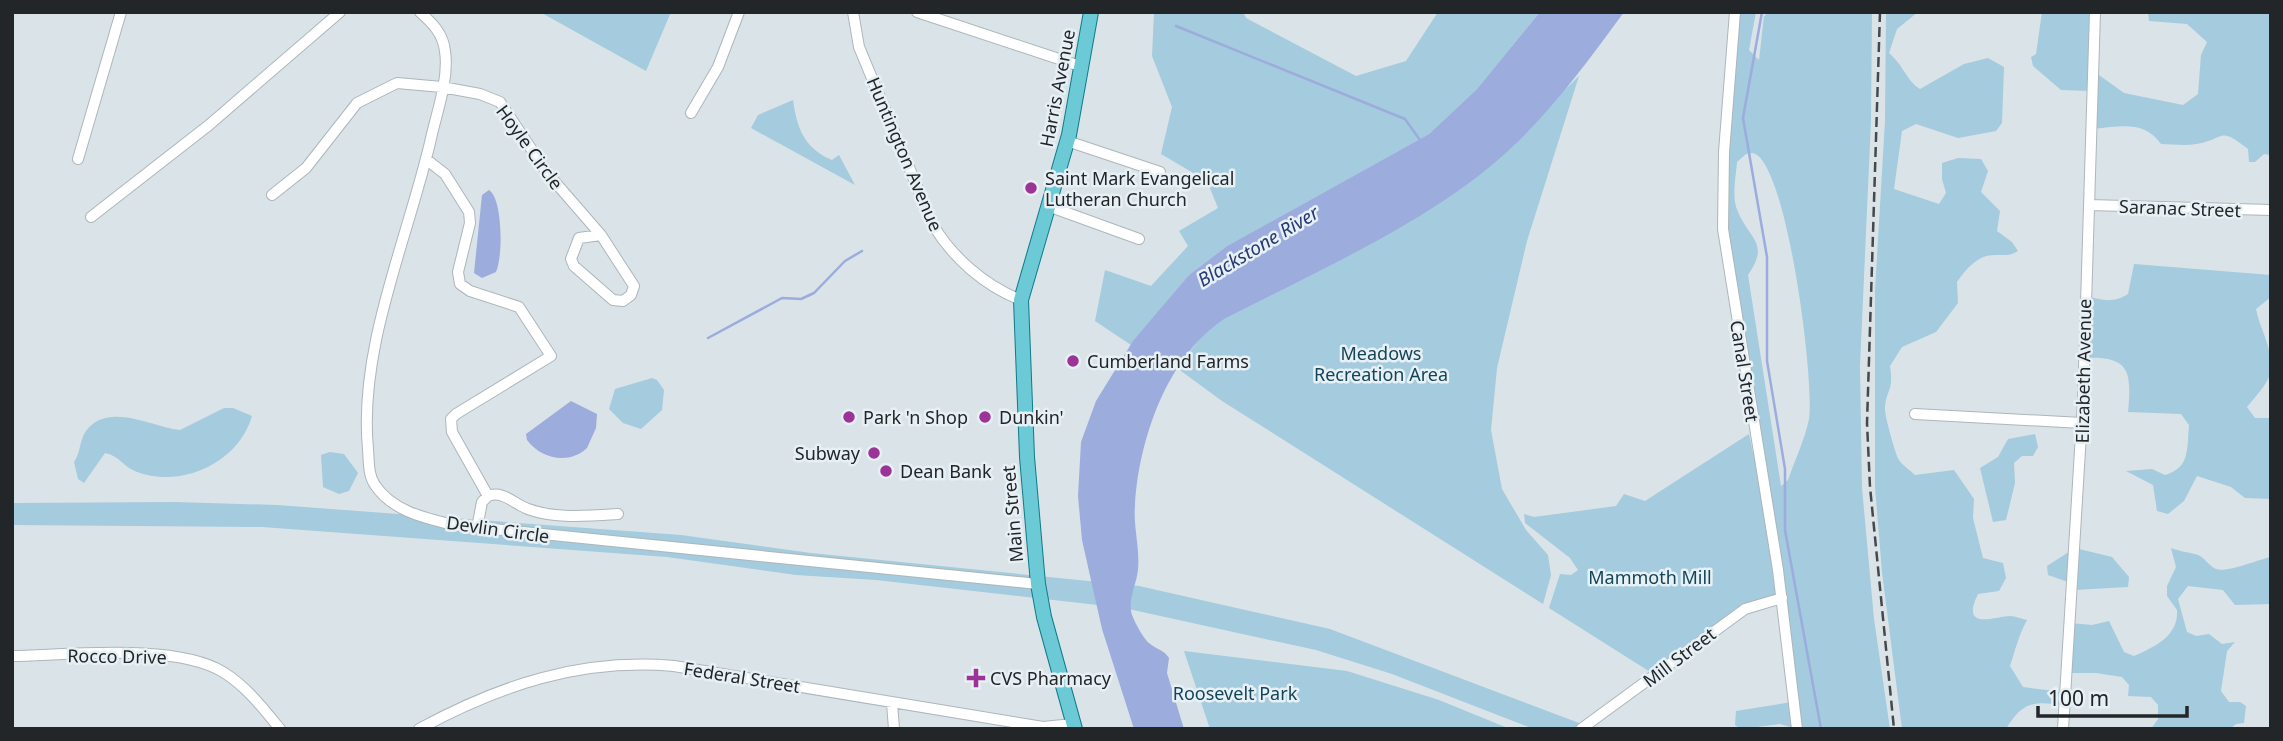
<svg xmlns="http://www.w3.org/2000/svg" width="2283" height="741" font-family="'Noto Sans',sans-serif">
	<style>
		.green { fill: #a4cbde; fill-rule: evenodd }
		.water { fill: #9bacdd }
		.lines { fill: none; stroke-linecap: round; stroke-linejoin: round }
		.stream { stroke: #9bacdd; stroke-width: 2.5 }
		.minor-casing { stroke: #adb6ba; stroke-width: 12 }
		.major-casing { stroke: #117a88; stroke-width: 16 }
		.minor { stroke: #fff; stroke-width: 10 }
		.major { stroke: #6bcad6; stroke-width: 14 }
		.rail { stroke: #45494b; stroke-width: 2.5; stroke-dasharray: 10 5; stroke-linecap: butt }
		.poi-dot { fill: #9c3497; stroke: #e7f0f5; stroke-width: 2.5 }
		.labels { text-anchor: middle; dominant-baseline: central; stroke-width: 5; stroke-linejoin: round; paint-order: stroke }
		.street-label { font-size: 18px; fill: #232628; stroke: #e7f0f5 }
		.poi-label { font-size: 18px; fill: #232628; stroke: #e7f0f5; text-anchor: start }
		.park-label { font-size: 18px; fill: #134559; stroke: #e7f0f5 }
		.water-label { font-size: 19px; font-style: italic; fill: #293975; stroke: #e7f0f5 }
	</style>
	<rect width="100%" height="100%" fill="#dae3e8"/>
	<!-- green -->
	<path class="green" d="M540,12h131l-25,59z
		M1154,12h89l3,6 110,58 50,-15 32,-49h102l-63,77 -48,45 -202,112 -38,29 -58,70 -36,-24 10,-51 46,16 37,-40 -9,-15 39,-23 -11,-27 -46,-27 11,-47 -20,-51z
		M1737,12h19l-7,38 10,10 5,-44 5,-4h103l-1,109 -11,245 2,122 12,131 16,110h-93l-17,-5 -39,5 -6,-4 1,-14 56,-9 -10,-100 -18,-1 -109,74 -106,-67 11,-34 11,1 7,-5 -8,-12 -45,-35 -1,-9 10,3 82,-11 8,-12 21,7 104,-67 4,19 8,-1 -37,-218zM1753,153c34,8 62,230 56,266 -4,20 -14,41 -21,61l-7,6 -33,-211c22,-32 2,-35 -10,-63 -7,-14 -2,-35 -1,-50l9,-8z
		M1886,12h32l-21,17 -8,24c15,13 17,27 31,36l44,-25 24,-6 16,9 -2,56 -6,8 -38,7 -42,-14 -14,7 -8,58 45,15 7,-11 -4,-14v-16l16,-5 23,1 7,12 -7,21 19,19 -3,20 15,11 6,9c-9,5 -11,4 -21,4 -19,-1 -30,13 -40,27l1,21 -22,29 -34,15 -12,19c4,26 -4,23 -5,42 -1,6 11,48 14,52 4,6 12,11 16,15l39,-5 20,29 -1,19 10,40 20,5 3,15 -7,13 -21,3c-19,38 19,22 32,22 5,0 12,3 17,4 -8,14 -12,31 -17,46l13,21 39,5 1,13c-30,-4 -41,-3 -57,24h-104l-20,-157 -7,-85v-196l10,-170z
		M2042,12h53l-3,58 32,23 59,12 15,-11 3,-39 6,-13 -20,-18 -38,-3 -1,-9h123v143l-7,-1 -9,8h-6l-1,-13c-30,-24 -22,-10 -52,-5 -11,2 -24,0 -35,0 -17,-25 -43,-17 -70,-15l-2,-38 -28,-1 -28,-24 -2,-9 5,-3z
		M1579,76l-52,165 -30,127 -6,62 11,59 24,41 22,25 3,20 -8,29 -321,-203 -45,-33 25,-32 24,-21 318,-205z
		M793,100c4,28 11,48 39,60l7,-5 16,30 -104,-57 7,-13z
		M2134,264l137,11v22l-15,12c4,21 19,43 14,65 -3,11 -16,24 -23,33l8,11h16v81l-26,-1 -14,-11 -34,-11 -13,25 -16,13 -11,-3 -4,-26 -27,-14 26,-2 13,6c25,-7 22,-26 24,-50l-8,-11 -53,-2c4,-42 1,-56 -44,-54v-63c16,5 29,9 44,-1z
		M652,378l5,2 7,10 -2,20 -21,19 -18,-6 -14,-14 6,-20z
		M224,408h9l19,8c-13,46 -70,73 -115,56 -12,-4 -19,-17 -32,-19l-21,30 -6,-4 -4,-17c7,-10 5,-21 12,-31 22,-30 66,-4 94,-1z
		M2035,434l3,13 -5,9h-11l-8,7 1,20 -9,37 -13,2 -13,-54 18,-11 10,-18z
		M330,452l14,2 14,19 -9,18 -10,3 -16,-7 -2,-32z
		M175,502l102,3 404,30 130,18 328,33 191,43 265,100h-61l-142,-55 -76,-24 -192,-42 -248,-28 -80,-5 -129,-18 -405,-30 -250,-2v-22z
		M2075,548l37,9 17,20 -1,10 -54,3 -3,-7 -23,-8 -1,-9z
		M2171,548c10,4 18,4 27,7 7,3 11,11 18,14 11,4 41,-9 55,-12v47l-36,1 -12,-15 -35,-4 -10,13 9,33 9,4 13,-2 13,10 13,-2 -8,9 -6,40 8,11h11l6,4 -2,17 -8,1 -6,5h-79l7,-10v-14l-7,-8 -23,-1 1,-11 -7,-8 -26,-4h-28l2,-50 22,2 17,-4 15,31 10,4c20,-9 45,-20 43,-46l-10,-14v-10l9,-19z
		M1184,651l163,20 92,29 71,29h-300z"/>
	<!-- water -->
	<path class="water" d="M1540,12h84c-37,51 -77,105 -124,146 -75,66 -187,115 -276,161 -57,38 -85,120 -89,186 -2,22 5,42 3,64 -1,14 -9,27 -7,42 1,7 12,27 18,32 8,7 14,6 20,15l-2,15 17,56h-50l-32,-100 -20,-89 -4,-44 3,-54 15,-41 37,-60 56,-66 38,-29 202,-112 48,-45z
		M489,190c14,9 14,67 7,82l-14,6 -8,-5 8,-78z
		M571,401l26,13 -1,14 -9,20c-18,17 -46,11 -60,-8l-1,-6z"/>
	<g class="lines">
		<!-- stream -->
		<path class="stream" d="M1762,12l-19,106 24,139v104l18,108v61l36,199
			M1176,26l229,93 15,21
			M708,338l74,-40 19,1 13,-6 31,-32 17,-10"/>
		<!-- minor casing -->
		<g class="minor-casing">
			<path id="minor" d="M420,12c12,11 23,21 25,39 4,26 -7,58 -13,83 -22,100 -74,212 -64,315 1,12 0,26 7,36 17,26 50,33 78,40l585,59
				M853,12l6,35 74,178c20,33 52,61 88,75
				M917,12l166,55
				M1735,12l-11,140 -1,77 55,341 19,159
				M691,113l27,-46 21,-55
				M1067,141l93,31
				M78,159l43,-147
				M427,160l18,14 24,38 1,11 -12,49 2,12 10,7 49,16 32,49 -95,58 -5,5 1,13 36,64c15,-6 26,8 40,13 27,10 61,7 90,5
				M272,195l34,-27 51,-65 40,-20 45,4 38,7 20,8 48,72 53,61 -22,3 -8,21 3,7 39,34 10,1 8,-6 3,-9 -33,-51
				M2089,205l182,5
				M1048,206l91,33
				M91,217l118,-92 131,-113
				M1915,414l167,9
				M477,528l5,-26 6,-6
				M12,656c57,-1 164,-13 211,16 23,14 40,36 57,57
				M892,703l2,26
				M419,729c81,-44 162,-71 255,-63l369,61 30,-3
				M1581,729l164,-120 37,-11
				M2063,729l20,-328 12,-389"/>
		</g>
		<!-- major casing -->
		<g class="major-casing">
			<path id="major" d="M1075,729l-31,-112 -6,-33 -11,-127 -6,-157 48,-165 22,-123"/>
		</g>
		<!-- minor -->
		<use href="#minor" class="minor"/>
		<!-- major -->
		<use href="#major" class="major"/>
		<!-- rail -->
		<path class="rail" d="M1880,12l-13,411 3,64 24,242"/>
	</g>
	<!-- markers -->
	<g class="poi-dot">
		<circle cx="1031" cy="188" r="7"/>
		<circle cx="1073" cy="361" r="7"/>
		<circle cx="849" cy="417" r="7"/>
		<circle cx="985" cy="417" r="7"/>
		<circle cx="874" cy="453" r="7"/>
		<circle cx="886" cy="471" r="7"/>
		<path d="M972.5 667.5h7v7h7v7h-7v7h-7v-7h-7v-7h7z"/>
	</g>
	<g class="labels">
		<!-- street labels -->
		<g class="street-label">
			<text transform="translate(1057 88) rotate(-79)">Harris Avenue</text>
			<text transform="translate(530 147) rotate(54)">Hoyle Circle</text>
			<text transform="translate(905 154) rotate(67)">Huntington Avenue</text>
			<text transform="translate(2180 208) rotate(2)">Saranac Street</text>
			<text transform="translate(1745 371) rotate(81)">Canal Street</text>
			<text transform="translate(2083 371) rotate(-89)">Elizabeth Avenue</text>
			<text transform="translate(1012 514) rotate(-95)">Main Street</text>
			<text transform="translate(498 529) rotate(8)">Devlin Circle</text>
			<text transform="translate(117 656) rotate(1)">Rocco Drive</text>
			<text transform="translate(1679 657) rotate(-37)">Mill Street</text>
			<text transform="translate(742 677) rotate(9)">Federal Street</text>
		</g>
		<!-- poi labels -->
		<g class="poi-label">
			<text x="1045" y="178">Saint Mark Evangelical<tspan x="1045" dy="21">Lutheran Church</tspan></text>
			<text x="1087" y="361">Cumberland Farms</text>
			<text x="863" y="417">Park 'n Shop</text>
			<text x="999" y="417">Dunkin'</text>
			<text x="860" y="453" text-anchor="end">Subway</text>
			<text x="900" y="471">Dean Bank</text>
			<text x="990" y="678">CVS Pharmacy</text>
		</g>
		<!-- park labels -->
		<g class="park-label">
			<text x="1381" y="353">Meadows<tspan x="1381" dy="21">Recreation Area</tspan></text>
			<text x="1650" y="577">Mammoth Mill</text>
			<text x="1235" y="693">Roosevelt Park</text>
		</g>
		<!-- water labels -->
		<g class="water-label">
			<text transform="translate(1258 246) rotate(-31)">Blackstone River</text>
		</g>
	</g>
	<!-- border -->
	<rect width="2283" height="741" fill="none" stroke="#232628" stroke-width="28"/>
	<!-- scale -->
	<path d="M2038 706v10h149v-10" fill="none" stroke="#232628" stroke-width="3.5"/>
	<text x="2048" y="706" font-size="21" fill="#232628" stroke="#e7f0f5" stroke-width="5" paint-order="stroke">100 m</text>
</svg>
